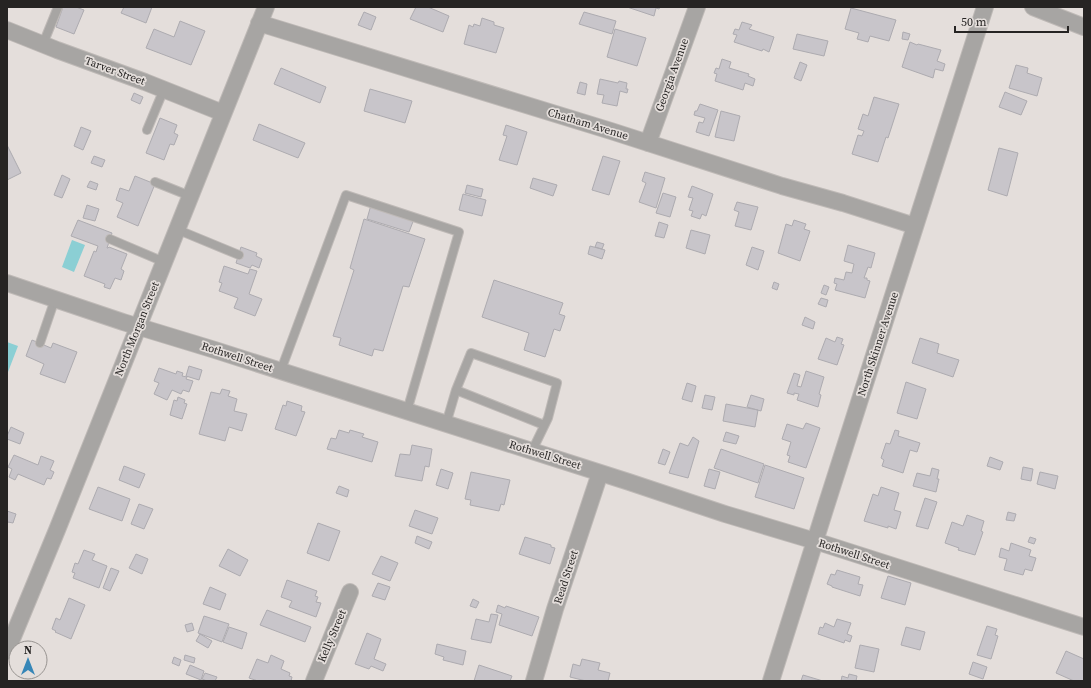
<svg xmlns="http://www.w3.org/2000/svg" width="1091" height="688" font-family="'Source Serif 4',serif">
	<style>
		.water { fill: #8bcfd4 }
		.building { fill: #c8c5ca; stroke: #adabb0 }
		.lines { fill: none; stroke-linecap: round; stroke-linejoin: round }
		.service-casing { stroke: #beb9b6; stroke-width: 10 }
		.minor-casing { stroke: #beb9b6; stroke-width: 18 }
		.service { stroke: #a7a5a3; stroke-width: 8 }
		.minor { stroke: #a7a5a3; stroke-width: 16 }
		.labels { text-anchor: middle; dominant-baseline: central; stroke-width: 3.5; stroke-linejoin: round; paint-order: stroke }
		.street-label { font-size: 11px; fill: #262423; stroke: #e4dedb }
	</style>
	<rect width="100%" height="100%" fill="#e4dedb"/>
	<!-- water -->
	<path class="water" d="M72,240l13,5 -11,27 -12,-5z
		M7,342l11,4 -10,26h-1z"/>
	<!-- building -->
	<path class="building" d="M63,7h13l8,3 -10,24 -18,-7z
		M124,7h28l-6,16 -25,-10z
		M416,7h12l21,9 -6,16 -33,-13z
		M627,7h33l-1,2 -3,-1 -2,8z
		M851,8l45,12 -7,21 -19,-5 -2,6 -11,-3 2,-6 -14,-4z
		M364,12l12,5 -5,13 -13,-5z
		M584,12l32,9 -4,13 -33,-10z
		M482,18l12,4v3l10,3 -8,25 -32,-9 5,-19 4,2 1,-3 6,2z
		M180,21l25,10 -14,34 -45,-17 8,-19 20,8z
		M742,22l10,3 -3,4 25,8 -5,15 -6,-3 -1,2 -28,-9 3,-7 -4,-1 2,-5 4,1z
		M615,29l31,9 -9,28 -30,-9z
		M903,32l7,2 -2,6 -6,-1z
		M797,34l31,7 -4,15 -31,-7z
		M910,42l7,3 1,-1 23,6 -4,11 8,3 -2,7 -8,-2 -2,9 -31,-11z
		M722,59l9,3 -2,6 20,6 -1,2 7,3 -2,7 -8,-3 -2,7 -28,-9 2,-7 -3,-1 2,-5 3,1z
		M800,62l7,3 -6,16 -7,-3z
		M1016,65l12,3 -1,5 15,5 -5,18 -28,-8z
		M281,68l45,19 -6,16 -46,-19z
		M600,79l18,4 1,-2 8,2 -1,6h2l-1,4 -7,-2 -3,15 -15,-3 2,-8 -7,-1z
		M580,82l7,2 -2,11 -8,-2z
		M370,89l42,12 -7,22 -41,-12z
		M1005,92l22,9 -6,14 -22,-8z
		M134,93l9,4 -3,7 -9,-4z
		M874,97l25,7 -11,34 -2,-1 -8,25 -26,-8 6,-19 4,1 2,-5 -6,-2 5,-15 5,2z
		M700,104l18,6 -9,26 -13,-4 3,-10 4,1 2,-5 -11,-3 1,-4h2z
		M721,111l19,5 -6,25 -19,-4z
		M160,118l17,7 -3,8 4,2 -4,10 -4,-1 -6,16 -18,-7z
		M259,124l46,19 -7,15 -45,-18z
		M506,125l21,7 -10,33 -18,-5 8,-24 -4,-1z
		M81,127l10,4 -8,19 -9,-4z
		M7,145l14,28 -14,7z
		M999,148l19,5 -11,43 -19,-6z
		M94,156l11,4 -3,7 -11,-4z
		M603,156l17,5 -11,34 -17,-5z
		M645,172l20,6 -9,30 -17,-6 7,-19 -4,-2z
		M62,175l8,4 -8,19 -8,-3z
		M135,176l20,8 -17,42 -21,-9 6,-14 -7,-3 4,-12 9,3z
		M533,178l24,7 -4,11 -23,-8z
		M90,181l8,3 -2,6 -9,-3z
		M467,185l16,4 -2,8 -16,-4z
		M692,186l21,8 -7,22 -4,-2 -2,5 -9,-3 2,-5 -4,-1 4,-12 -5,-1z
		M663,193l13,4 -6,20 -14,-4z
		M463,194l23,6 -4,16 -23,-6z
		M737,202l21,5 -7,23 -16,-4 4,-14 -5,-2z
		M87,205l12,4 -4,12 -12,-3z
		M371,205l43,14 -5,13 -42,-13z
		M364,219l61,20 -16,48 -6,-1 -20,65 -9,-2 -2,7 -33,-11 2,-7 -8,-2 21,-66 -4,-2z
		M78,220l34,13 -5,15h1l1,-1 18,7 -6,15 3,2 -3,9 -6,-2 -5,11 -6,-2 1,-3 -21,-8 10,-25 2,1 2,-6 -27,-10z
		M794,220l12,4 -2,5 6,2 -10,30 -22,-8 8,-29 6,2z
		M659,222l9,3 -4,13 -9,-2z
		M691,230l19,5 -5,19 -19,-6z
		M597,242l7,2 -2,5 -7,-2z
		M848,245l27,8 -4,15 -3,-1 -4,11h3v2l3,1 -5,17 -30,-8 2,-6 -3,-1 1,-5 9,2 2,-8 6,1 2,-9 -10,-3z
		M590,246l15,4 -3,9 -14,-5z
		M241,247l16,6 -1,3 6,3 -3,9 -7,-3 -2,3 -14,-5z
		M752,247l12,4 -6,19 -12,-5z
		M224,266l24,8 2,-5 7,2 -8,23 13,5 -7,17 -21,-8 4,-10 -19,-7 3,-8 -3,-1z
		M494,280l69,23 -4,11 6,2 -5,15 -6,-2 -9,28 -21,-7 5,-17 -47,-16z
		M774,282l5,2 -2,6 -5,-2z
		M824,285l5,2 -3,8 -5,-2z
		M821,298l7,2 -2,7 -8,-3z
		M805,317l10,5 -2,7 -11,-4z
		M837,337l6,2 -2,5 3,1 -7,20 -19,-6 8,-21 9,4z
		M920,338l19,6 -2,9 22,7 -6,17 -41,-14z
		M32,340l19,8 2,-5 24,9 -12,31 -25,-9 4,-10 -18,-8z
		M189,366l13,4 -3,10 -13,-4z
		M159,368l17,6 1,-3 6,2 -1,3 5,1 -1,2 7,2 -4,11 -6,-2 -2,4 -9,-4 -5,10 -13,-6 5,-11 -5,-2z
		M806,371l18,6 -5,17 2,1 -3,12 -21,-7 2,-6 -5,-1v2l-7,-2 7,-20 6,2 -3,11 4,1z
		M906,382l20,7 -9,30 -20,-6z
		M687,383l9,3 -4,16 -10,-3z
		M222,389l8,2 -2,5 9,3 -3,12 13,3 -5,17 -13,-4 -4,14 -26,-7 12,-42 9,2z
		M705,395l10,2 -3,13 -10,-2z
		M751,395l13,4 -3,12 -14,-4z
		M178,397l7,3 -1,3 3,1 -5,15 -12,-4 4,-15 3,1z
		M287,401l15,5 -1,5 4,1 -9,24 -21,-7 8,-24 3,1z
		M726,404l32,6 -3,17 -32,-6z
		M806,423l14,5 -14,40 -18,-6 2,-6 -3,-1 4,-13 -9,-3 5,-15 16,5z
		M11,427l13,6 -4,11 -13,-5v-3z
		M339,430l10,3 1,-3 14,4 -2,3 16,5 -6,20 -45,-13 4,-11 5,1z
		M895,430l4,1 -1,5 22,7 -3,9 -7,-2 -7,23 -21,-7 2,-6 -3,-2 5,-15 4,1z
		M726,432l13,4 -3,8 -13,-3z
		M693,437l6,4 -11,37 -19,-5 11,-30 8,3z
		M412,445l20,4 -3,18 -4,-1 -3,15 -27,-5 5,-22 10,1z
		M663,449l7,3 -5,13 -7,-2z
		M721,449l43,15 -6,19 -44,-15z
		M14,455l24,10 3,-9 13,5 -4,9 4,2 -3,7 -4,-1 -3,7 -26,-11 -3,6 -6,-3 3,-8 -4,-2z
		M990,457l13,5 -3,8 -13,-4z
		M765,465l39,13 -10,31 -39,-12z
		M124,466l21,8 -6,14 -20,-8z
		M1023,467l10,2 -2,12 -10,-2z
		M932,468l7,2 -2,9h2l-3,13 -23,-6 4,-13 13,3z
		M441,469l12,4 -5,16 -12,-4z
		M709,469l11,3 -5,17 -11,-3z
		M471,472l39,8 -6,25 -3,-1 -2,7 -29,-6 1,-5 -6,-1z
		M1040,472l18,4 -3,13 -18,-5z
		M339,486l10,4 -2,7 -11,-4z
		M98,487l32,12 -8,22 -33,-12z
		M881,487l18,6 -5,17 7,2 -5,17 -8,-3v2l-24,-7 9,-27 5,2z
		M925,498l12,4 -9,27 -12,-3z
		M139,504l14,5 -9,20 -13,-5z
		M415,510l23,8 -6,16 -23,-8z
		M7,511l9,3 -3,9 -5,-1 -1,3z
		M1008,512l8,2 -2,7 -8,-1z
		M967,515l17,6 -3,10 2,1 -8,23 -17,-5 1,-2 -14,-5 7,-21 11,4z
		M318,523l22,8 -11,30 -22,-8z
		M417,536l15,6 -3,7 -14,-6z
		M525,537l26,8v2l4,1 -5,16 -31,-10z
		M1030,537l6,2 -2,5 -6,-2z
		M1011,543l20,7 -2,6 7,2 -4,13 -7,-2 -2,6 -19,-5 3,-11 -8,-2 2,-9 8,3z
		M228,549l20,11 -8,16 -21,-10z
		M84,550l11,4 -3,6 15,6 -8,22 -26,-10 2,-5 -3,-1 3,-9 3,1z
		M136,554l12,5 -6,15 -13,-6z
		M381,556l17,7 -8,18 -18,-7z
		M111,568l8,3 -9,20 -7,-3z
		M837,570l23,7 -2,7 5,1 -3,11 -28,-9v-1l-5,-2 4,-10 4,1z
		M888,576l23,7 -6,22 -24,-7z
		M287,580l30,11 -2,5 3,1 -2,5 5,1 -5,14 -27,-10 3,-6 -11,-4z
		M378,583l12,4 -5,13 -13,-4z
		M210,587l16,7 -6,16 -17,-6z
		M69,598l16,7 -14,34 -16,-7 1,-1 -4,-2 4,-11 4,2z
		M473,599l6,3 -3,6 -6,-2z
		M498,605l7,3 1,-2 33,11 -7,19 -33,-11 3,-11 -6,-2z
		M267,610l44,17 -6,15 -45,-17z
		M491,614l7,1 -7,28 -20,-4 5,-20 13,3z
		M204,616l25,8 -7,18 -24,-9z
		M837,619l14,4 -4,11 5,2 -2,6 -5,-2 -1,3 -26,-9 2,-7 3,1 2,-5 9,4z
		M192,623l2,7 -7,2 -2,-7z
		M987,626l10,3 -2,6 3,1 -7,23 -14,-4z
		M229,627l18,6 -5,16 -19,-7z
		M906,627l19,5 -5,18 -19,-5z
		M367,633l14,6 -7,20 12,5 -3,7 -12,-5 -2,3 -14,-5z
		M200,634l12,7 -4,7 -12,-7z
		M437,644l29,7 -3,14 -20,-5 1,-3 -9,-3z
		M860,645l19,4 -5,23 -19,-4z
		M1066,651l18,8v22h-10l-18,-8z
		M185,655l10,3 -1,5 -10,-3z
		M271,655l13,6 -3,8 9,4 -1,3 3,1 -1,4h-33l-9,-3 8,-19 11,4z
		M174,657l7,3 -2,6 -7,-3z
		M582,659l18,4 -2,7 12,3 -2,8h-22l-16,-4 3,-13 7,2z
		M973,662l14,5 -4,12 -14,-5z
		M190,665l14,6 -3,9 -15,-6z
		M479,665l33,11 -2,5h-36z
		M205,673l12,4 -2,4h-8l-5,-2z
		M849,674l8,2 -1,5h-15l1,-5 6,2z
		M803,675l20,6h-22z"/>
	<g class="lines">
		<!-- service casing -->
		<g class="service-casing">
			<path id="service" d="M43,44l15,-37
				M147,130l17,-41
				M155,182l35,14
				M176,229l63,26
				M110,239l54,23
				M40,343l15,-44
				M281,370l65,-175 113,37 -52,179
				M446,424l10,-34
				M532,451l16,-33 9,-35 -86,-30 -15,37 88,35"/>
		</g>
		<!-- minor casing -->
		<g class="minor-casing">
			<path id="minor" d="M1033,7l51,20
				M259,23l352,108 171,55 61,17 72,23
				M7,30l50,20 88,32 78,31
				M648,143l49,-136
				M7,283l116,39 92,28 414,132 96,32 90,27 269,86
				M7,651l50,-121 209,-523
				M314,681l36,-89
				M534,681l21,-72 45,-136
				M771,681l56,-178 158,-496"/>
		</g>
		<!-- service -->
		<use href="#service" class="service"/>
		<!-- minor -->
		<use href="#minor" class="minor"/>
	</g>
	<g class="labels">
		<!-- street labels -->
		<g class="street-label">
			<text transform="translate(115 71) rotate(20)">Tarver Street</text>
			<text transform="translate(672 75) rotate(-70)">Georgia Avenue</text>
			<text transform="translate(588 124) rotate(17)">Chatham Avenue</text>
			<text transform="translate(137 329) rotate(-68)">North Morgan Street</text>
			<text transform="translate(878 344) rotate(-72)">North Skinner Avenue</text>
			<text transform="translate(237 357) rotate(18)">Rothwell Street</text>
			<text transform="translate(545 455) rotate(17)">Rothwell Street</text>
			<text transform="translate(854 554) rotate(18)">Rothwell Street</text>
			<text transform="translate(566 577) rotate(-72)">Read Street</text>
			<text transform="translate(332 636) rotate(-67)">Kelly Street</text>
		</g>
	</g>
	<!-- border -->
	<rect width="1091" height="688" fill="none" stroke="#262423" stroke-width="16"/>
	<!-- north arrow -->
	<g transform="translate(28 660)"><circle r="19" fill="#e4dedb" stroke="#989491"/>
	<path d="M0-3L7 15L0 10L-7 15Z" fill="#3686b7"/>
	<text y="-6" font-size="11" font-weight="bold" text-anchor="middle" fill="#262423">N</text>
	</g>
	<!-- scale -->
	<path d="M955 26v6h113v-6" fill="none" stroke="#262423" stroke-width="2"/>
	<text x="961" y="26" font-size="12" fill="#262423" stroke="#e4dedb" stroke-width="3" paint-order="stroke">50 m</text>
</svg>
